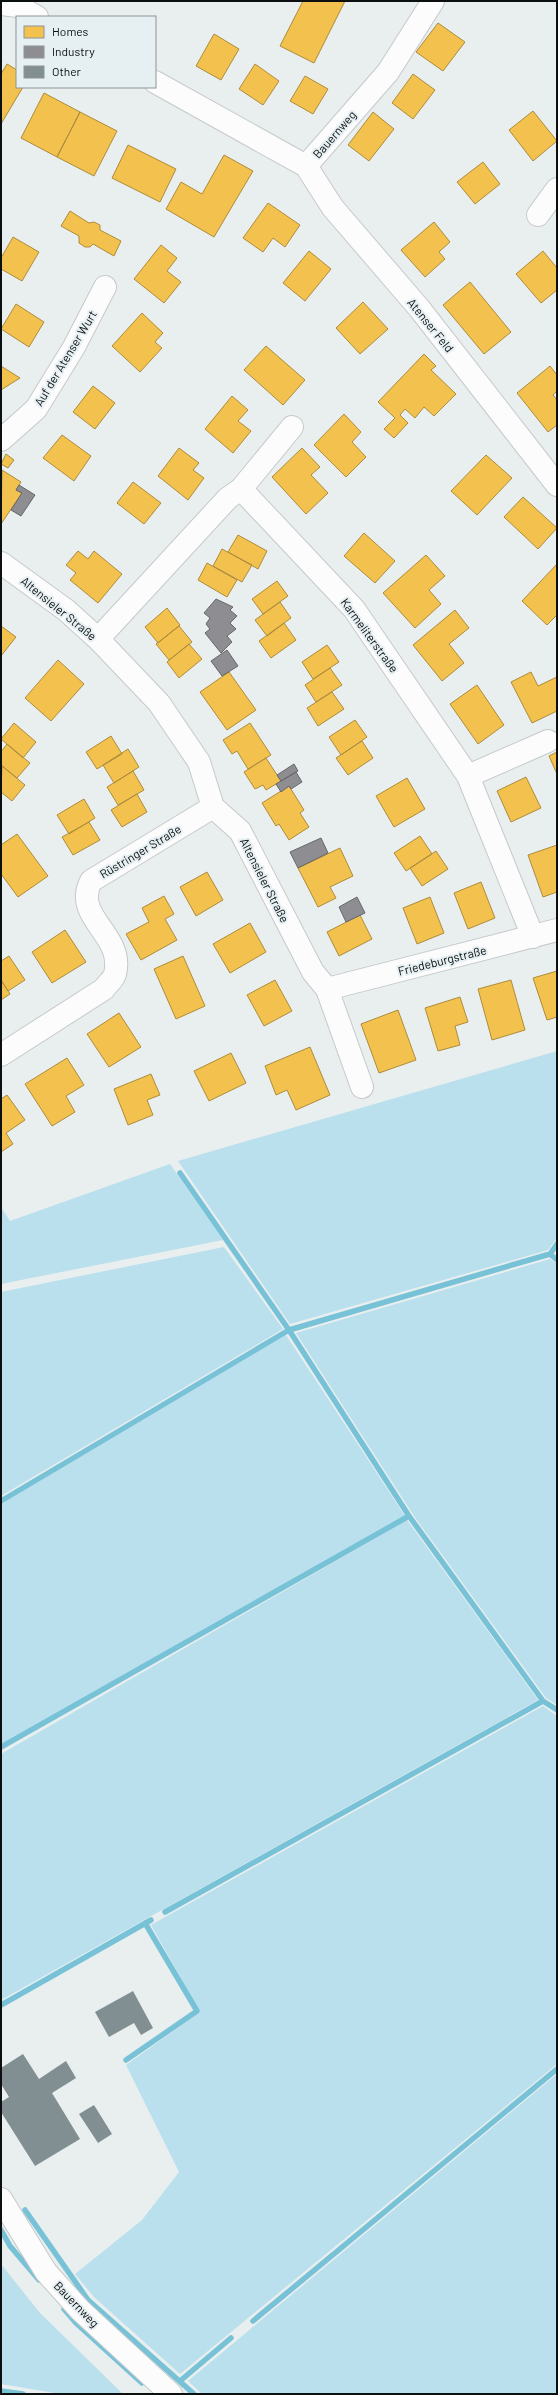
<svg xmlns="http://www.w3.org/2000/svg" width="558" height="2395" font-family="Barlow,sans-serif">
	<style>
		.green { fill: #bae0ed }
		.homes { fill: #f2c14e; stroke: #ad8c3b }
		.industry { fill: #8d8d92; stroke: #66676b }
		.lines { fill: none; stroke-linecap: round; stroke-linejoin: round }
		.stream { stroke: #78c2d7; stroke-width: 5.5 }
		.building { fill: #828f92 }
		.minor-casing { stroke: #c6c9ca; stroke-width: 24 }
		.minor { stroke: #fcfcfd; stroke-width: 22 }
		.labels { text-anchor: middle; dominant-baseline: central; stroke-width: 4; stroke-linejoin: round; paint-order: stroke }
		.street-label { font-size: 12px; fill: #0c0f10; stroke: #e6eff2 }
	</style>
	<rect width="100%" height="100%" fill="#e9eeef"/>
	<!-- green -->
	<path class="green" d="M557,1051v187l-9,12 -258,74 -112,-163z
		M170,1164l53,76 -222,44v-77l9,14z
		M224,1247l59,82 -282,167v-204z
		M550,1259l7,5v441l-11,-7 -132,-182 -118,-183z
		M286,1335l119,181 -404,230v-242z
		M407,1520l131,180 -537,300v-246z
		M543,1706l14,10v348l-377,310 -86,-77 -19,-23 67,-54 37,-48 -53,-107 74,-53 -49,-87z
		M557,2074v320h-355l-14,-13z
		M1,2264l39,49 83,81h-62l-60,-10z"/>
	<!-- homes -->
	<path class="homes" d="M303,1h42l-31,62 -34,-17z
		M438,23l27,19 -22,29 -27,-19z
		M214,34l25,15 -18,31 -25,-14z
		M7,64l10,6v17h6l-22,37v-50z
		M255,64l24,17 -16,24 -24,-16z
		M413,74l22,16 -22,29 -21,-16z
		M305,76l23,13 -15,25 -23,-13z
		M44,93l36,19 -23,45 -36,-19z
		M533,111l24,30 -24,20 -24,-31z
		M80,112l37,19 -23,45 -37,-19z
		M373,112l21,17 -25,32 -21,-16z
		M128,145l48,24 -16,33 -48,-24z
		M224,155l29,16 -39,66 -48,-28 15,-27 21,12z
		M483,162l17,22 -25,20 -18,-22z
		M268,203l32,22 -15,22 -12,-9 -10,14 -20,-14z
		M70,211l19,12 5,-1 6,3v5l21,11 -7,15 -21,-12 -3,3h-5l-6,-4v-7l-18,-10z
		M434,222l16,20 -11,10 6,7 -20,18 -24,-27z
		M13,237l26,15 -17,29 -21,-12v-11z
		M161,245l16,13 -10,13 14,11 -17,21 -30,-24z
		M309,251l22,18 -26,32 -22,-18z
		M543,251l14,17v22l-16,13 -25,-29z
		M470,282l41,50 -27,22 -41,-49z
		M363,302l25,27 -28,25 -24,-26z
		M16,304l28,18 -15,25 -28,-18z
		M142,313l21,20 -8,9 7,6 -22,24 -28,-26z
		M266,346l39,34 -22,25 -39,-35z
		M424,354l12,12 -5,4 25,24 -22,22 -10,-9 -9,11 -10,-9 -5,6 8,8 -14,15 -10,-9 11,-11 -17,-16z
		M1,366l19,12 -19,12z
		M550,366l7,9v16l-4,4 4,5v25l-9,7 -31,-39z
		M93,386l22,17 -20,26 -22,-17z
		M232,396l16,14 -10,11 13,10 -18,22 -28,-24z
		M344,414l17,18 -9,10 14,15 -20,20 -32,-32z
		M62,435l29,21 -17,25 -31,-23z
		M179,448l20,15 -6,7 11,8 -16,22 -30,-24z
		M302,448l18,19 -9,8 17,18 -22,21 -34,-37z
		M6,454l8,6 -6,8 -7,-4z
		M486,455l26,23 -35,37 -26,-24z
		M2,470l19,12 -5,8 6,3 -21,31z
		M133,482l28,21 -17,21 -27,-21z
		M523,497l34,31 -19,21 -34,-32z
		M364,533l31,28 -20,22 -31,-27z
		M238,535l29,16 -9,18 -30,-17z
		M222,549l30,16 -10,17 -29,-16z
		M78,551l10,8 6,-8 28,23 -24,29 -28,-23 6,-7 -10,-8z
		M426,555l19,21 -16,14 12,14 -26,24 -32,-35z
		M207,563l30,17 -10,17 -29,-17z
		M557,564v51l-10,10 -25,-24z
		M277,581l11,15 -25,18 -11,-15z
		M280,602l11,16 -24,18 -12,-16z
		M167,608l13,17 -22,18 -13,-16z
		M455,610l14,18 -20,16 15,19 -22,18 -29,-36z
		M284,623l12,17 -25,18 -12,-17z
		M1,626l15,11 -15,19z
		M179,626l13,16 -23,18 -13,-16z
		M189,644l13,15 -23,19 -12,-16z
		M327,645l12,17 -26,17 -11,-17z
		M58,660l26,24 -33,37 -26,-23z
		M330,668l12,17 -26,17 -11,-17z
		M229,672l27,38 -29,20 -27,-38z
		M531,672l7,14 19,-9v34l-25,12 -21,-41z
		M477,685l27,40 -26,19 -28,-40z
		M332,692l12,17 -26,17 -11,-18z
		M355,720l12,17 -26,18 -12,-18z
		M14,723l22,19 -13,16 -22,-19z
		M250,723l21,32 -23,14 -11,-18 -5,3 -9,-14z
		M111,736l11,18 -25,15 -11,-17z
		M362,741l11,17 -25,17 -12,-17z
		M7,744l23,19 -13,15 -16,-13v-13z
		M128,749l11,18 -25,16 -11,-18z
		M557,752v22l-8,-18z
		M266,758l15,23 -15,9 -3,-5 -8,4 -11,-17z
		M2,766l23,19 -13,16 -11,-9z
		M133,771l11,19 -26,15 -11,-18z
		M526,777l15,31 -30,14 -14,-31z
		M407,778l18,31 -31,18 -18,-31z
		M289,786l15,24 -4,3 9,14 -20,13 -10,-16 -3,2 -14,-23z
		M137,794l10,18 -25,15 -11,-17z
		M84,799l11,19 -26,16 -12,-19z
		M89,822l11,18 -27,15 -11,-18z
		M17,834l31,42 -30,21 -17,-23v-29z
		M420,836l12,18 -26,17 -12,-18z
		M557,845v47l-14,5 -15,-42z
		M340,848l13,28 -23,11 6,11 -18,9 -20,-39z
		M436,851l12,18 -26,17 -12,-18z
		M207,872l16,28 -27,16 -16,-29z
		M481,882l14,36 -27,11 -14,-36z
		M164,896l10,18 -9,5 12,21 -36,20 -15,-26 23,-12 -7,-14z
		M430,897l14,36 -27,11 -14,-36z
		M360,915l12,24 -33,17 -12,-24z
		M250,923l16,29 -36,21 -17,-29z
		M65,930l21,32 -34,21 -20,-31z
		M9,956l16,24 -17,11 -7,-11v-19z
		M183,956l22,50 -29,13 -22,-50z
		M557,971v46l-10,3 -14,-42z
		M1,980l9,14 -9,6z
		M275,980l17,31 -28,15 -17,-31z
		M511,980l14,50 -33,10 -14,-51z
		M460,997l8,25 -13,4 5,19 -22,6 -13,-43z
		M398,1010l18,50 -37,13 -18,-49z
		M119,1013l22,34 -32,20 -22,-33z
		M310,1047l20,48 -34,15 -9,-20 -11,5 -11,-29z
		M231,1053l15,30 -37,18 -15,-30z
		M67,1058l17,27 -18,11 9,16 -23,14 -27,-42z
		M151,1074l9,21 -13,5 6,15 -25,10 -14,-36z
		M7,1095l18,25 -19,13 7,11 -12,8v-53z"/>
	<!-- industry -->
	<path class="industry" d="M19,485l16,10 -14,21 -10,-6 11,-17 -6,-3z
		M216,599l17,8 -3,3 7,6 -7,7 6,6 -9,7 5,6 -11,11 -16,-20 5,-4 -4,-5 4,-6 -6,-5z
		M227,650l11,16 -16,10 -11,-15z
		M294,764l4,7 -17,10 -4,-6z
		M296,772l6,10 -11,7 -2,-3 -8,6 -5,-8z
		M321,838l7,15 -30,15 -8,-16z
		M357,897l8,16 -19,9 -7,-15z"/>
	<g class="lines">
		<!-- stream -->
		<path class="stream" d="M180,1173l109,157 120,186 134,185 14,9
			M550,1254l7,-10
			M1,1501l288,-171 261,-76 7,6
			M1,1747l408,-231
			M165,1912l378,-211
			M1,2005l150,-85
			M126,2060l71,-49 -52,-88
			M25,2210l63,90 106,94
			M1,2230l9,16 29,34
			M64,2309l12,14 66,60
			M253,2321l304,-252
			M180,2381l51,-43
			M1,2391l22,3"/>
	</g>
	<!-- building -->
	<path class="building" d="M133,1991l20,37 -12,7 -7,-12 -25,14 -14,-25z
		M23,2054l16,25 27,-18 10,17 -24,15 28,46 -45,27 -34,-54v-10l8,-5 -8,-13v-16z
		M94,2105l18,29 -14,9 -19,-29z"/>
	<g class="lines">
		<!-- minor casing -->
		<g class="minor-casing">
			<path id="minor" d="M1,4l17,2 19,11
				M155,82l151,84 27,42 86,100 138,177
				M306,166l82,-94 45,-71
				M538,215l19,-26
				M1,440l35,-31 38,-62 31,-60
				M241,489l51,-62
				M1,563l65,47 32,29 61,64 40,59 14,45 27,24 73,141 14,17 35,98
				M98,639l130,-141 13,-9 113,120 114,167 65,161
				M468,776l80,-35
				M327,989l230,-59
				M1,1055l103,-66c3,-5 10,-10 11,-15 10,-40 -43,-56 -24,-93l122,-74
				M1,2199l45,73 34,38 91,84"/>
		</g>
		<!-- minor -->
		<use href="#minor" class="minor"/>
	</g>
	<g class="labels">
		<!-- street labels -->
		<g class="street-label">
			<text transform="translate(334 134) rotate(-49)">Bauernweg</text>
			<text transform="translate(431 325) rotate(51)">Atenser Feld</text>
			<text transform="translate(65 358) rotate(-59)">Auf der Atenser Wurt</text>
			<text transform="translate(59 608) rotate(39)">Altensieler Straße</text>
			<text transform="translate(370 635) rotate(54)">Karmeliterstraße</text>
			<text transform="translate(140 851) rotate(-31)">Rüstringer Straße</text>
			<text transform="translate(265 880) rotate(63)">Altensieler Straße</text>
			<text transform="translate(442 960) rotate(-14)">Friedeburgstraße</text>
			<text transform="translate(77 2304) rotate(46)">Bauernweg</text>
		</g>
	</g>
	<!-- border -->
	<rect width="558" height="2395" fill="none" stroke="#0c0f10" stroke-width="4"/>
	<!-- legend -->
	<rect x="16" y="16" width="140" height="72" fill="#e6eff2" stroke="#8f9598"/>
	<rect x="24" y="26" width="20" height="12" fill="#f2c14e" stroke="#8f9598"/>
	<text x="52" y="36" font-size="12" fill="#0c0f10">Homes</text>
	<rect x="24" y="46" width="20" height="12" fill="#8d8d92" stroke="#8f9598"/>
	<text x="52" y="56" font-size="12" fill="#0c0f10">Industry</text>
	<rect x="24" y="66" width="20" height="12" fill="#828f92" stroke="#8f9598"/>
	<text x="52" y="76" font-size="12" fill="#0c0f10">Other</text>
</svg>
